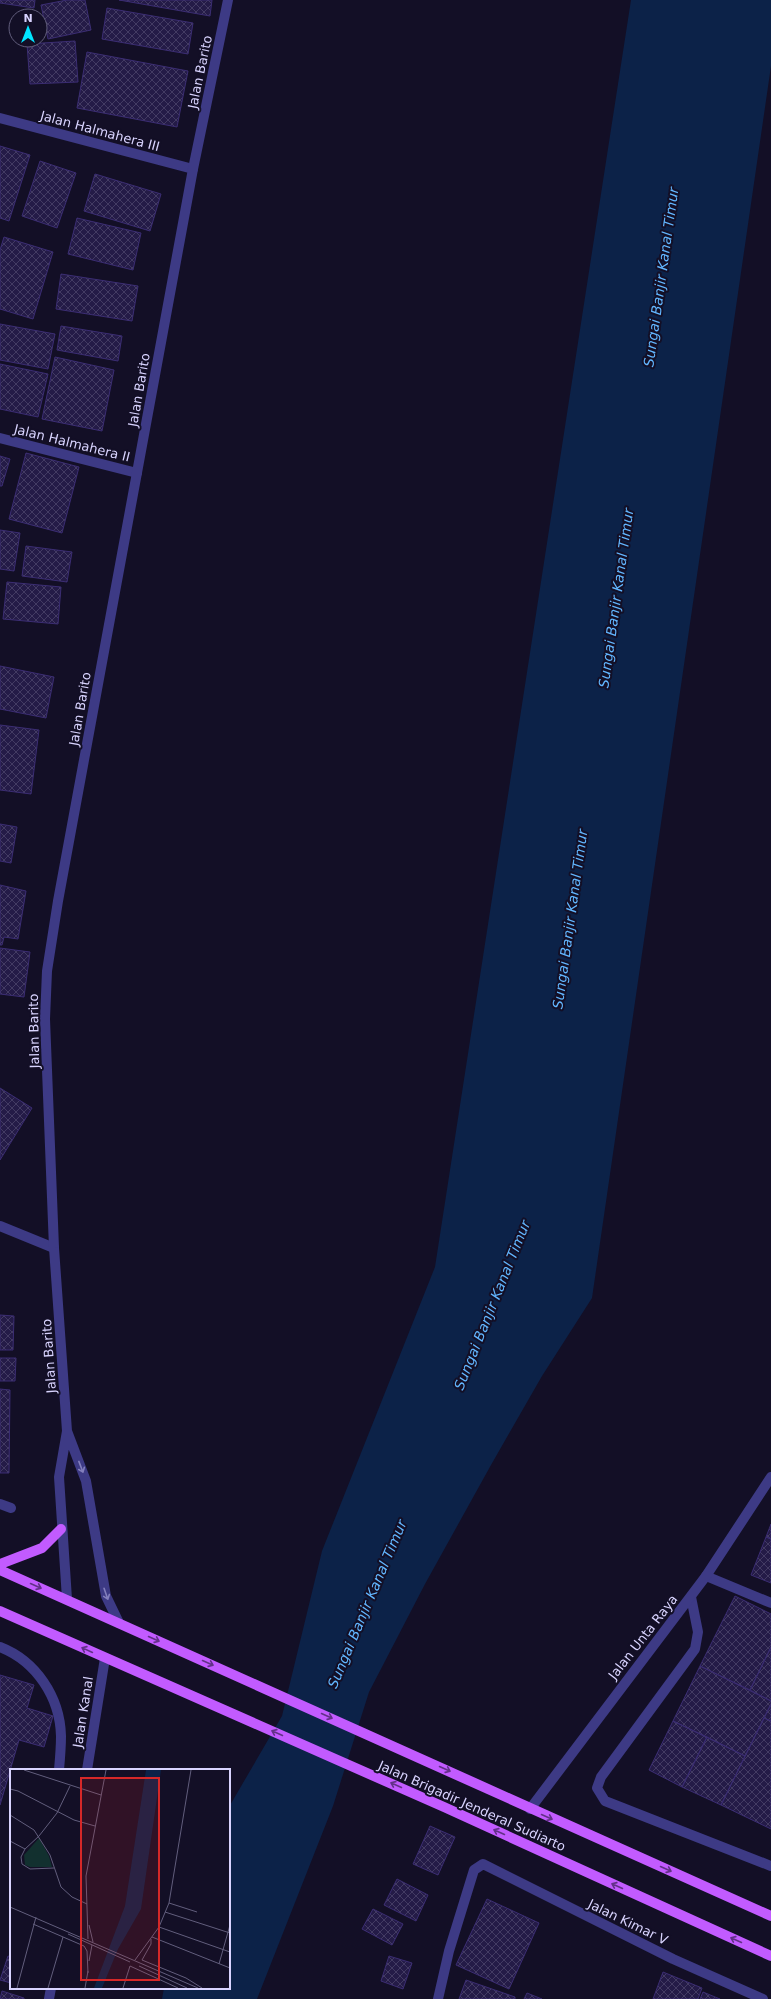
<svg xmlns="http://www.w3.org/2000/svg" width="771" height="1999" font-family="'DejaVu Sans',sans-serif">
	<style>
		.water { fill: #0c2248 }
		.building { fill: url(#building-cross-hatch); stroke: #3b2d73 }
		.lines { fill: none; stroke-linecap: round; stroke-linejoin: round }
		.service { stroke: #3d3a85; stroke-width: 10 }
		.minor { stroke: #3d3a85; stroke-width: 10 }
		.tertiary { stroke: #3d3a85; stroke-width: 10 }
		.primary { stroke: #c25bff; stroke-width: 10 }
		.oneway { stroke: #837fbc }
		.oneway2 { stroke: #623188 }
		.labels { text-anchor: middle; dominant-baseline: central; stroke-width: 4; stroke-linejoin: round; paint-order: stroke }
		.street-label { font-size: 13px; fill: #d9d4ff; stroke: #130f26 }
		.water-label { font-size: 14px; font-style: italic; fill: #62b6ff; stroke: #130f26 }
		.inset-road { fill: none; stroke: #625e7d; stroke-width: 1 }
		.view { fill: #d62828; fill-opacity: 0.15; stroke: #d62828; stroke-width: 2 }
		.inset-edge { fill: none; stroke: #d9d4ff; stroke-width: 2 }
	</style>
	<defs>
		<pattern id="building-cross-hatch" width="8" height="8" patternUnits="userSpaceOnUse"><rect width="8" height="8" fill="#241b47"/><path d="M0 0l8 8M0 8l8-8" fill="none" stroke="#433b63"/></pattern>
	</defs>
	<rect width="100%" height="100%" fill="#130f26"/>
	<!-- water -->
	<path class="water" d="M631,0h140v66l-179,1232 -50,78 -51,89 -66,119 -56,108 -36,114 -76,193h-95l2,-11h65v-181l53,-91 40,-165 113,-284z"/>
	<!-- building -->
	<path class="building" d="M0,0h35l-1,8 -34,-5z
		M67,0h18l6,30 -43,9 -7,-34z
		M119,0h93l-2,16z
		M107,8l86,15 -5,31 -86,-15z
		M75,41l3,41 -48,2 -3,-40z
		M87,52l101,19 -11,56 -100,-19z
		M0,146l30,9 -21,66 -9,-3z
		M40,161l36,12 -19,55 -35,-12z
		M95,174l66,20 -11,37 -66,-20z
		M77,218l64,15 -8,37 -65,-16z
		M4,237l49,15 -20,67 -33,-10v-59z
		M61,274l77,12 -6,35 -76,-12z
		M0,324l55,10 -7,35 -48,-9z
		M61,326l61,10 -4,25 -61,-11z
		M55,357l59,13 -12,61 -60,-12z
		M0,364l48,10 -10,43 -38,-8z
		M26,453l53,14 -17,66 -53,-14z
		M0,456l10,3 -8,27h-2z
		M0,530l20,3 -6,38 -14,-2z
		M26,546l46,6 -5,30 -45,-6z
		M7,582l54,5 -3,37 -55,-5z
		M0,666l54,11 -8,41 -46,-9z
		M0,725l39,5 -8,64 -31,-4z
		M0,824l17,3 -6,36 -11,-2z
		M0,885l26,6 -8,48 -14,-2 -2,8h-2z
		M0,948l30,4 -6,45 -24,-3z
		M0,1088l32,20 -32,52z
		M0,1315l14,1 -1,34h-13z
		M0,1358h16l-1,23h-15z
		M0,1389l10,1 -1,83h-9z
		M771,1524v15l-5,-2z
		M766,1537l5,2v44l-20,-8z
		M735,1596l36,18v33l-21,43 -50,-24z
		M771,1647v54l-21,-11z
		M700,1666l71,35v3l-26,52 -72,-35z
		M0,1675l34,10 -7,23 26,8 -9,31 -25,-7 -19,65z
		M771,1704v17l-7,-3z
		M764,1718l7,3v108l-50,-24z
		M673,1721l34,16 -25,50 -33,-17z
		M707,1737l38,19 -24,49 -39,-18z
		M430,1826l25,11 -17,38 -25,-11z
		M397,1879l31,16 -12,26 -32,-16z
		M487,1899l52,24 -30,66 -53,-24z
		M373,1909l30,15 -11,21 -30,-16z
		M8,1956l3,1v26l-11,-3z
		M389,1956l23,7 -9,26 -22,-8z
		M663,1972l39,16 -4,11h-45z
		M466,1980l49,17v2h-56z
		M2,1991l22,7v1h-24z
		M703,1992l17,7h-20z
		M527,1993l15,6h-18z"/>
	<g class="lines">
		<!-- service -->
		<path class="service" d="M0,1504l11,4"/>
		<!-- minor -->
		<path class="minor" d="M0,118l193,51
			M0,438l137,35
			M0,1226l54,22
			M706,1576l65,27
			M691,1597l7,35 -3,17 -94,128 -4,11 8,13 166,65
			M0,1647c36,14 60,50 61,89 0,11 -1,23 -2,34
			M438,1999l11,-48 25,-81 9,-6 190,95 90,40"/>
		<!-- tertiary -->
		<path class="tertiary" d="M67,1431l19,50 20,115 13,27
			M67,1599l-8,-122 8,-46 -13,-183 -9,-229 2,-48 11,-70 135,-732 35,-169
			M87,1770l18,-112
			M530,1809l176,-233 65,-99
			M49,1999l2,-11"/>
		<!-- primary -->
		<path class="primary" d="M0,1564l42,-16 19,-19
			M0,1570l771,346
			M0,1611l444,196 327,149"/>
	</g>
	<!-- one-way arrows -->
	<defs><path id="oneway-shaft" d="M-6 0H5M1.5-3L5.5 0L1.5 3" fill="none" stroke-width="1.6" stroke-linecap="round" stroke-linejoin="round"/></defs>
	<g class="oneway">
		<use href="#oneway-shaft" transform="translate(81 1467) rotate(69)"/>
		<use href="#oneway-shaft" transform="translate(106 1594) rotate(71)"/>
	</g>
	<g class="oneway2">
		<use href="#oneway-shaft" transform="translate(36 1586) rotate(24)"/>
		<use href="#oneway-shaft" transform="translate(154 1639) rotate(24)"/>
		<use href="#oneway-shaft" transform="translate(87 1650) rotate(-155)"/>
		<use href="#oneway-shaft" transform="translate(208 1663) rotate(24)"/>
		<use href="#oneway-shaft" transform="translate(327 1716) rotate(24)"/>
		<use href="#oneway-shaft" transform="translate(277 1733) rotate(-156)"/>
		<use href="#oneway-shaft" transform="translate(445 1769) rotate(24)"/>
		<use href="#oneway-shaft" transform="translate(396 1785) rotate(-156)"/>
		<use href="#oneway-shaft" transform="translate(547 1817) rotate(24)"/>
		<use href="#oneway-shaft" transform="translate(499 1832) rotate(-156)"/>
		<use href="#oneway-shaft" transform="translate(666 1869) rotate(24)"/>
		<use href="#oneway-shaft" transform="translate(617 1886) rotate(-156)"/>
		<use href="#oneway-shaft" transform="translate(736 1940) rotate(-156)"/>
	</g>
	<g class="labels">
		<!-- street labels -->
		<g class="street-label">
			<text transform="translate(200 72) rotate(-78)">Jalan Barito</text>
			<text transform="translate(100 131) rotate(15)">Jalan Halmahera III</text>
			<text transform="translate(139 390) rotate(-80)">Jalan Barito</text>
			<text transform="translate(72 443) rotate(14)">Jalan Halmahera II</text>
			<text transform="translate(80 709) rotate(-80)">Jalan Barito</text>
			<text transform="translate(34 1031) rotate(-91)">Jalan Barito</text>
			<text transform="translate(49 1356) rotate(-94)">Jalan Barito</text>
			<text transform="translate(643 1637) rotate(-52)">Jalan Unta Raya</text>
			<text transform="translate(83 1712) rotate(-81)">Jalan Kanal</text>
			<text transform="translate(472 1806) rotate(24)">Jalan Brigadir Jenderal Sudiarto</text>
			<text transform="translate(628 1922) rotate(26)">Jalan Kimar V</text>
		</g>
		<!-- water labels -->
		<g class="water-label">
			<text transform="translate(661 277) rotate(-82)">Sungai Banjir Kanal Timur</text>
			<text transform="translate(616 598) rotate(-82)">Sungai Banjir Kanal Timur</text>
			<text transform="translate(570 919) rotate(-82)">Sungai Banjir Kanal Timur</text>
			<text transform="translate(492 1305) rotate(-68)">Sungai Banjir Kanal Timur</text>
			<text transform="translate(367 1604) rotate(-67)">Sungai Banjir Kanal Timur</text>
		</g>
	</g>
	<!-- overview -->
	<g transform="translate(10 1769)">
		<rect width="220" height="220" fill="#130f26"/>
		<path d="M29,69l10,18 3,11h-22l-5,-2 -1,-10z" fill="#12302f"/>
		<path d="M136,1h15l-20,139 -23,40 -16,39h-8l31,-82z" fill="#0c2248"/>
		<path class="inset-road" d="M14,1l77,25M0,20l8,2 56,29 21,6M0,46l24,15 16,25 11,32 11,10 15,7M0,72l15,8M44,99l-24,1 -8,-5 -1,-7 4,-8 14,-13 18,-23 13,-27M159,134l28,9M0,138l188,81M155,143l65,21M23,155l51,22 3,5 1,22M79,156l4,17M149,158l71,25M58,165l62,28M142,168l78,31M78,170l-2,-63 20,-106M141,170v5l-9,16 44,18 16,10M125,191l24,-33 10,-24 22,-133M79,192l3,-16M209,195l11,-39M129,197l48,22M7,219l19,-71M38,219l15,-51M75,219l3,-17M113,219l7,-22 48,22"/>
		<path class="view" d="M71,9h78v202h-78z"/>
		<rect width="220" height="220" class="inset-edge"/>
	</g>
	<!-- north arrow -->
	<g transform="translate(28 28)"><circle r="19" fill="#130f26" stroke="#625e7d"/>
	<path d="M0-3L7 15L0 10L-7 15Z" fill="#00e5ff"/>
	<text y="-6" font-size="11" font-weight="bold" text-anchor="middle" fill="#d9d4ff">N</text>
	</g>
</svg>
